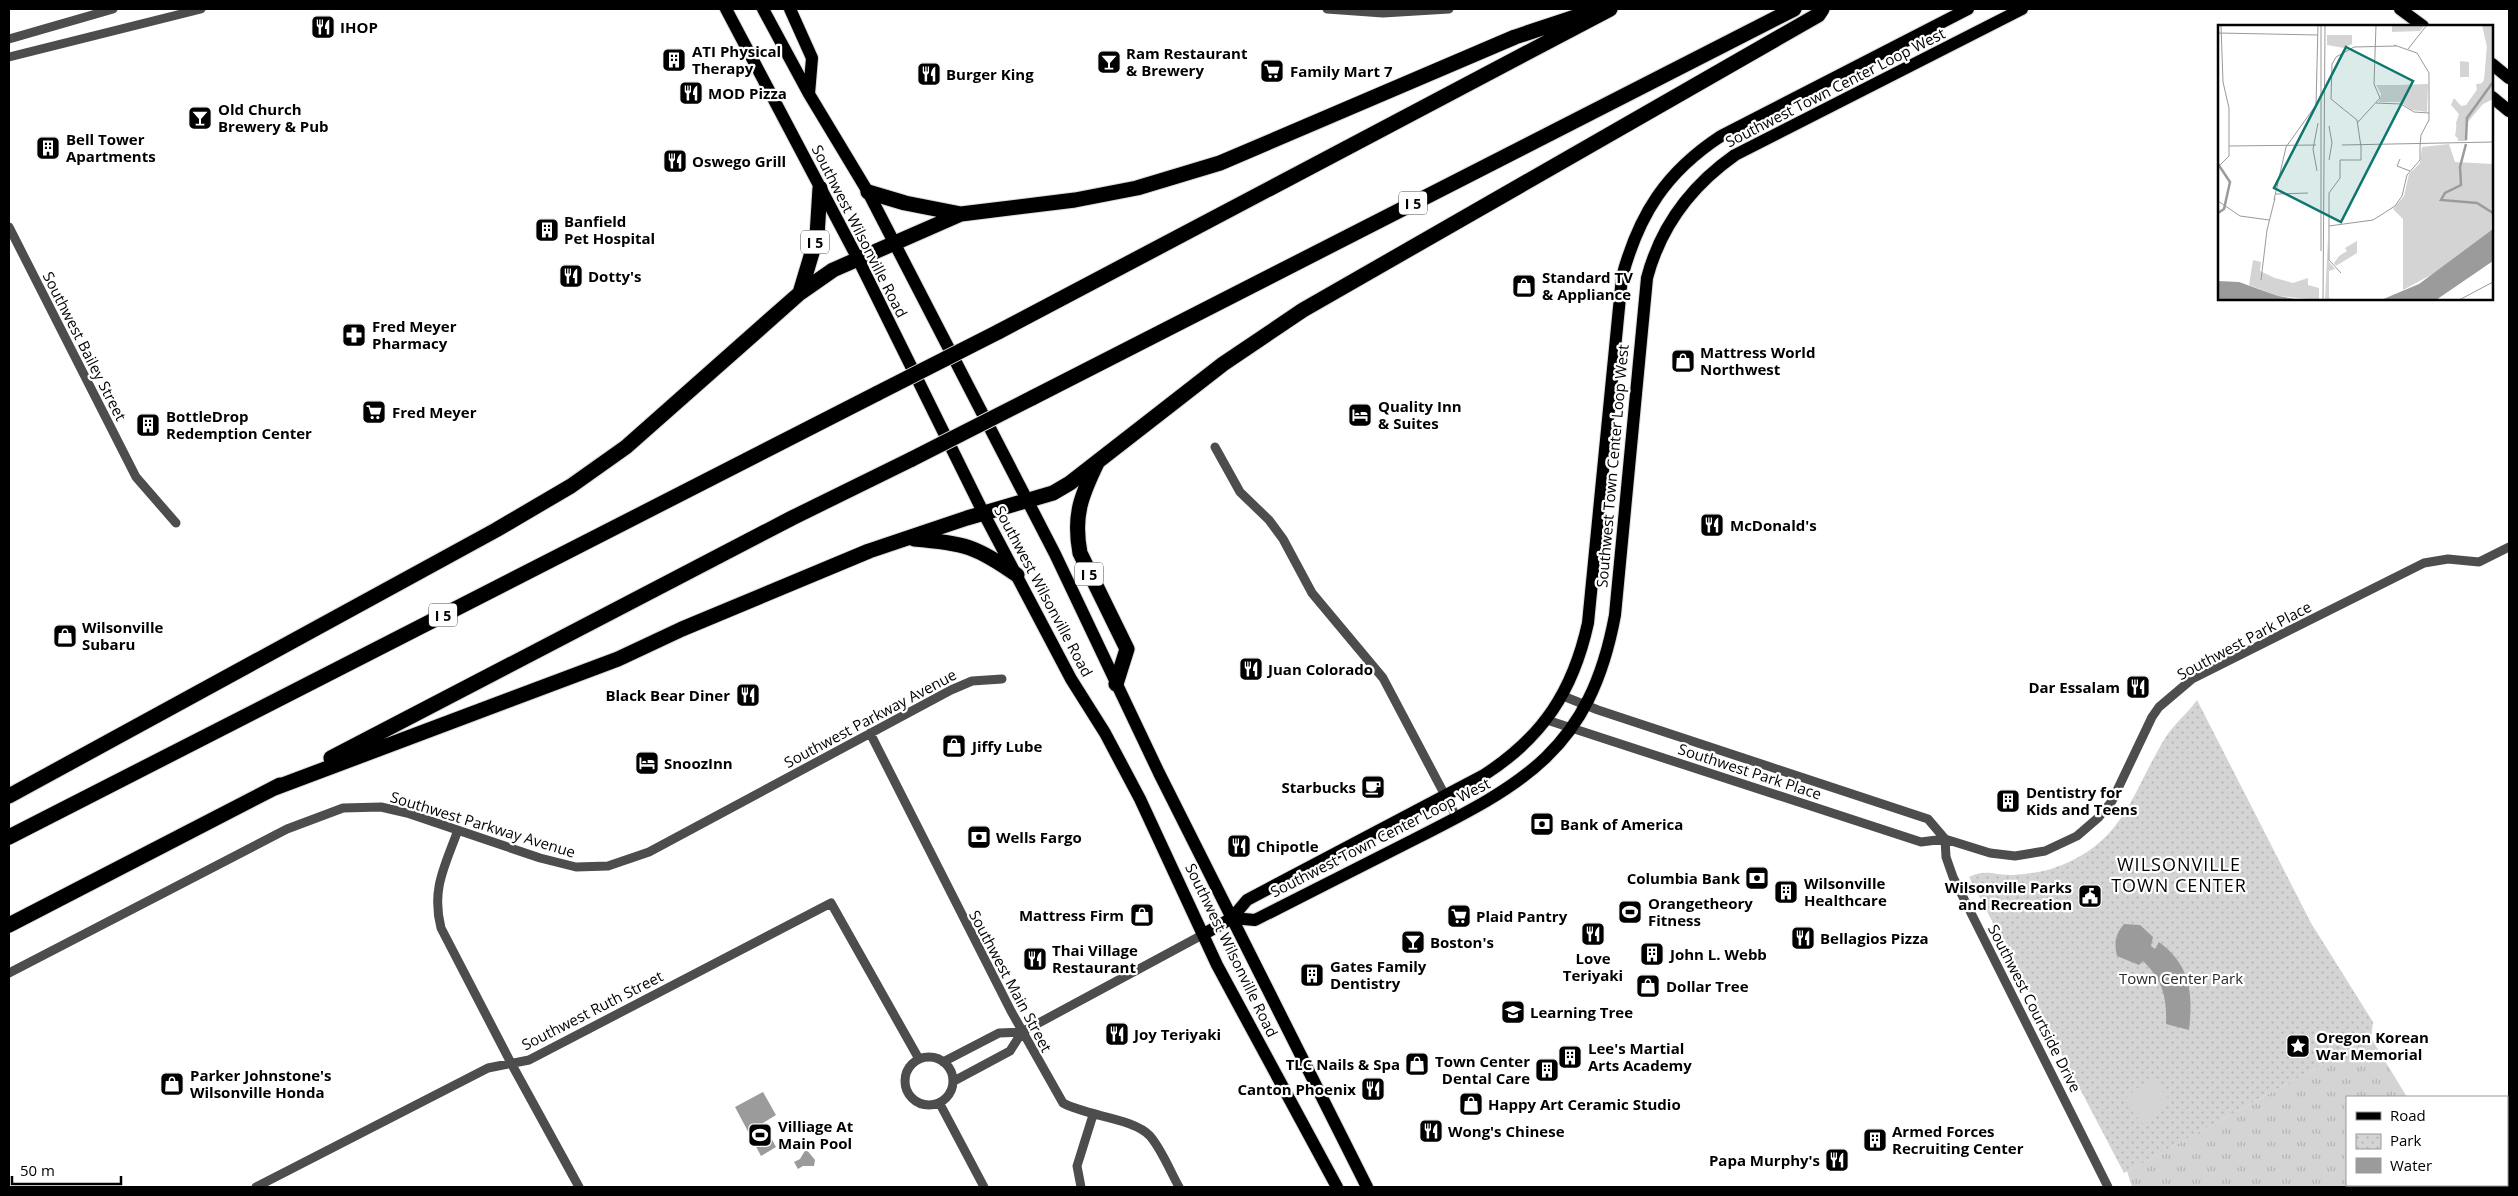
<svg xmlns="http://www.w3.org/2000/svg" width="2518" height="1196" font-family="'Open Sans',sans-serif">
	<style>
		.grass { fill: url(#grass-tufts) }
		.park { fill: url(#park-dots) }
		.garden { fill: #d4d4d4 }
		.water { fill: #9b9b9b }
		.lines { fill: none; stroke-linecap: round; stroke-linejoin: round }
		.major-casing { stroke: #dbdbdb; stroke-width: 14 }
		.highway-casing { stroke: #dbdbdb; stroke-width: 17 }
		.minor { stroke: #4d4d4d; stroke-width: 9 }
		.major { stroke: #000; stroke-width: 12 }
		.highway { stroke: #000; stroke-width: 15 }
		.highway-bridge-casing { stroke: #dbdbdb; stroke-width: 17; stroke-linecap: butt }
		.highway-bridge { stroke: #000; stroke-width: 15 }
		.labels { text-anchor: middle; dominant-baseline: central; stroke-width: 4.5; stroke-linejoin: round; paint-order: stroke }
		.shield { fill: #fff; stroke: #4c4c4c; stroke-width: 1 }
		.shield-label { font-size: 14px; font-weight: bold; fill: #000 }
		.poi-label { font-size: 15px; font-weight: bold; fill: #000; stroke: #fff; text-anchor: start }
		.street-label { font-size: 15px; fill: #000; stroke: #fff }
		.park-label { font-size: 15px; fill: #2b2b2b; stroke: #fff }
		.quarter-label { font-size: 18px; letter-spacing: 1px; fill: #000; stroke: #fff }
		.inset-river { fill: none; stroke: #9b9b9b; stroke-width: 2.5 }
		.inset-road { fill: none; stroke: #999; stroke-width: 1 }
		.view { fill: #0f766e; fill-opacity: 0.15; stroke: #0f766e; stroke-width: 2.5 }
		.inset-edge { fill: none; stroke: #000; stroke-width: 2.5 }
	</style>
	<defs>
		<pattern id="grass-tufts" width="24" height="20" patternUnits="userSpaceOnUse" patternTransform="scale(1.25)"><rect width="24" height="20" fill="#d4d4d4"/><path d="M3 7l-1-3M5 7V3M7 7l1-3M15 17l-1-3M17 17v-4M19 17l1-3" fill="none" stroke="#b4b4b4"/></pattern>
		<pattern id="park-dots" width="8" height="8" patternUnits="userSpaceOnUse" patternTransform="scale(1.25)"><rect width="8" height="8" fill="#d4d4d4"/><path d="M2 2h.1M6 6h.1" fill="none" stroke="#b4b4b4" stroke-width="1.8" stroke-linecap="round"/></pattern>
	</defs>
	<rect width="100%" height="100%" fill="#fff"/>
	<!-- grass -->
	<path class="grass" d="M2371,1038l36,59h-60v88h108l1,2h-324l-5,-16z"/>
	<!-- park -->
	<path class="park" d="M2197,700l114,223 62,99 -2,16 -247,135 -155,-296c16,-8 24,-2 41,-2 13,-1 28,-2 41,-6 73,-24 79,-73 114,-131 9,-14 22,-24 32,-38z"/>
	<!-- garden -->
	<path class="garden" d="M2150,1077l20,23 -27,24 -20,-23z"/>
	<!-- water -->
	<path class="water" d="M2124,924l16,1 13,12 -2,9 4,3 4,-7c32,24 34,51 30,88l-23,-6c1,-26 -3,-44 -23,-63l-4,4 -22,-9c-3,-14 -2,-21 7,-32z
		M763,1092l13,23 -13,8 13,24 -15,9 -26,-49z
		M806,1149l9,11 -1,6h-11l-5,3 -4,-7 6,-3z"/>
	<g class="lines">
		<!-- major casing -->
		<g class="major-casing">
			<path id="major" d="M726,9l132,250 126,255 87,165 34,54 35,66 77,166 120,222
				M763,9l46,85 59,98 187,362 104,219 208,414
				M790,9l22,49 -3,36
				M2400,9l23,17
				M2492,64l17,14
				M2492,97l17,14
				M1232,918l23,2c52,-26 104,-53 156,-79 113,-57 179,-91 204,-226l32,-337c14,-53 44,-92 88,-123l287,-146
				M1204,934l28,-16 15,-18 237,-125c59,-38 89,-84 104,-152l34,-346c17,-63 44,-105 99,-141l247,-127"/>
		</g>
		<!-- highway casing -->
		<g class="highway-casing">
			<path id="highway" d="M868,192l37,11 56,11 114,-14 62,-12 83,-25 295,-126 84,-28
				M800,293l17,-57 3,-48
				M998,332l612,-323
				M1032,398l762,-389
				M1097,463c-16,33 -24,53 -17,90l47,96 -11,35
				M914,539c50,4 62,7 103,36
				M331,758l461,-240 120,-59
				M272,789l346,-130 64,-30 187,-78 98,-33 86,-25 17,-10 153,-119 80,-54 515,-295 4,-6
				M9,796l487,-266 75,-44 55,-39 174,-154 33,-23 128,-56
				M9,837l869,-444
				M9,925l271,-140"/>
		</g>
		<!-- minor -->
		<path class="minor" d="M1327,9l56,4 66,-4
			M9,39l104,-30
			M9,57l192,-48
			M9,227l127,250 40,46
			M1215,447l25,45 29,28 14,19 29,54 71,85 74,140
			M1563,696l35,14 330,109 17,20
			M1547,720l374,122 24,-3 45,14 25,3 30,-5 32,-15 22,-19 13,-16 40,-84 7,-10 33,-28 232,-116 24,-4 31,3 30,-15
			M870,733l141,278 52,92c23,13 71,15 87,33 12,14 20,35 29,51
			M458,830c-13,36 -27,59 -17,98l70,135 68,124
			M1945,839l1,18 7,20 155,310
			M9,973l278,-144 56,-21 38,-1 26,6 133,45 36,9 32,-1 41,-14 302,-162 21,-9 30,-2
			M905 1081a24 24 0 1 1 48 0a24 24 0 1 1-48 0Z
			M943,1062l56,-29 23,-1 182,-98
			M954,1081l56,-30 12,-19
			M940,1104l44,83
			M256,1187l232,-119 41,-8 302,-157 88,156
			M1081,1187l-4,-21 16,-51"/>
		<!-- major -->
		<use href="#major" class="major"/>
		<!-- highway -->
		<use href="#highway" class="highway"/>
		<!-- highway-bridge casing -->
		<g class="highway-bridge-casing">
			<path id="highway-bridge" d="M878,393l120,-61
				M912,459l120,-61"/>
		</g>
		<!-- highway-bridge -->
		<use href="#highway-bridge" class="highway-bridge"/>
	</g>
	<!-- icons -->
	<defs>
		<g id="restaurant-square" transform="scale(1.25)"><rect x="-9" y="-9" width="18" height="18" rx="4" fill="#000" stroke="#fff"/><path d="M-5-6h1v4h1v-4h1v4h1v-4h1v5L-1.5 .5V6h-2V.5L-5-1ZM5-6V6H3V1.5H1.5Q1.5-4 5-6Z" fill="#fff"/></g>
		<g id="building-square" transform="scale(1.25)"><rect x="-9" y="-9" width="18" height="18" rx="4" fill="#000" stroke="#fff"/><path d="M-4-6H4V6H1V3H-1V6H-4ZM-2.5-4.3h1.7v1.8h-1.7ZM.8-4.3h1.7v1.8H.8ZM-2.5-1h1.7V.8h-1.7ZM.8-1h1.7V.8H.8Z" fill="#fff"/></g>
		<g id="bar-square" transform="scale(1.25)"><rect x="-9" y="-9" width="18" height="18" rx="4" fill="#000" stroke="#fff"/><path d="M-6-5H6L.8 .8V4.5H3.5V6h-7V4.5H-.8V.8Z" fill="#fff"/></g>
		<g id="supermarket-square" transform="scale(1.25)"><rect x="-9" y="-9" width="18" height="18" rx="4" fill="#000" stroke="#fff"/><path d="M-6-5.5h2.5l.6 2H6L4.5 2H-2.5L-4.4-4H-6ZM-1.5 3.2a1.3 1.3 0 1 0 .1 0ZM3 3.2a1.3 1.3 0 1 0 .1 0Z" fill="#fff"/></g>
		<g id="shop-square" transform="scale(1.25)"><rect x="-9" y="-9" width="18" height="18" rx="4" fill="#000" stroke="#fff"/><path d="M-5-2.5h2.3a2.7 3.5 0 0 1 5.4 0H5L5.5 6h-11ZM-1.5-2.5h3a1.5 2.3 0 0 0-3 0Z" fill="#fff"/></g>
		<g id="pharmacy-square" transform="scale(1.25)"><rect x="-9" y="-9" width="18" height="18" rx="4" fill="#000" stroke="#fff"/><path d="M-2-6h4v4h4v4h-4v4h-4v-4h-4v-4h4Z" fill="#fff"/></g>
		<g id="hotel-square" transform="scale(1.25)"><rect x="-9" y="-9" width="18" height="18" rx="4" fill="#000" stroke="#fff"/><path d="M-6-4.5h1.5V1H6V5H4.5V3h-9V5H-6ZM-4 0a1.8 1.8 0 1 1 3.6 0ZM.5 0V-2.5h3Q6-2.5 6 0Z" fill="#fff"/></g>
		<g id="cafe-square" transform="scale(1.25)"><rect x="-9" y="-9" width="18" height="18" rx="4" fill="#000" stroke="#fff"/><path d="M-5.5-4.5H6V0H3Q3 3.5 0 3.5H-2.5Q-5.5 3.5-5.5 0ZM3-3.2v2h1.7v-2ZM-6 4.5H4V6H-6Z" fill="#fff"/></g>
		<g id="bank-square" transform="scale(1.25)"><rect x="-9" y="-9" width="18" height="18" rx="4" fill="#000" stroke="#fff"/><path d="M-6-4H6V4H-6ZM0-2.3a2.3 2.3 0 1 0 0 4.6a2.3 2.3 0 1 0 0-4.6Z" fill="#fff"/></g>
		<g id="civic-square" transform="scale(1.25)"><rect x="-9" y="-9" width="18" height="18" rx="4" fill="#000" stroke="#fff"/><path d="M-.6-6.5H3V-4.5H.6V-3L4-1V1h2V6H-6V1h2V-1L-.6-3ZM-1.2 2.5V6h2.4V2.5Z" fill="#fff"/></g>
		<g id="stadium-square" transform="scale(1.25)"><rect x="-9" y="-9" width="18" height="18" rx="4" fill="#000" stroke="#fff"/><path d="M0-5a6.5 5 0 1 0 0 10a6.5 5 0 1 0 0-10ZM-3.5-1.8h7v3.6h-7Z" fill="#fff"/></g>
		<g id="school-square" transform="scale(1.25)"><rect x="-9" y="-9" width="18" height="18" rx="4" fill="#000" stroke="#fff"/><path d="M0-5L7-2L0 1L-7-2ZM-4 1L0 2.5L4 1V4Q0 6-4 4Z" fill="#fff"/></g>
		<g id="sight-square" transform="scale(1.25)"><rect x="-9" y="-9" width="18" height="18" rx="4" fill="#000" stroke="#fff"/><path d="M0-6L1.8-2.2L6-1.7L2.9 1.2L3.7 5.4L0 3.3L-3.7 5.4L-2.9 1.2L-6-1.7L-1.8-2.2Z" fill="#fff"/></g>
	</defs>
	<g fill-rule="evenodd">
		<use href="#restaurant-square" x="323" y="27"/>
		<use href="#building-square" x="674" y="60"/>
		<use href="#bar-square" x="1109" y="62"/>
		<use href="#supermarket-square" x="1272" y="71"/>
		<use href="#restaurant-square" x="929" y="74"/>
		<use href="#restaurant-square" x="691" y="93"/>
		<use href="#bar-square" x="200" y="118"/>
		<use href="#building-square" x="48" y="148"/>
		<use href="#restaurant-square" x="675" y="161"/>
		<use href="#building-square" x="547" y="230"/>
		<use href="#restaurant-square" x="571" y="276"/>
		<use href="#shop-square" x="1524" y="286"/>
		<use href="#pharmacy-square" x="354" y="335"/>
		<use href="#shop-square" x="1683" y="361"/>
		<use href="#supermarket-square" x="374" y="412"/>
		<use href="#hotel-square" x="1360" y="415"/>
		<use href="#building-square" x="148" y="425"/>
		<use href="#restaurant-square" x="1712" y="525"/>
		<use href="#shop-square" x="65" y="636"/>
		<use href="#restaurant-square" x="1251" y="669"/>
		<use href="#restaurant-square" x="2138" y="687"/>
		<use href="#restaurant-square" x="748" y="695"/>
		<use href="#shop-square" x="954" y="746"/>
		<use href="#hotel-square" x="647" y="763"/>
		<use href="#cafe-square" x="1373" y="787"/>
		<use href="#building-square" x="2008" y="801"/>
		<use href="#bank-square" x="1542" y="824"/>
		<use href="#bank-square" x="979" y="837"/>
		<use href="#restaurant-square" x="1239" y="846"/>
		<use href="#bank-square" x="1757" y="878"/>
		<use href="#building-square" x="1786" y="892"/>
		<use href="#civic-square" x="2090" y="896"/>
		<use href="#stadium-square" x="1630" y="912"/>
		<use href="#shop-square" x="1142" y="915"/>
		<use href="#supermarket-square" x="1459" y="916"/>
		<use href="#restaurant-square" x="1593" y="934"/>
		<use href="#restaurant-square" x="1803" y="938"/>
		<use href="#bar-square" x="1413" y="942"/>
		<use href="#building-square" x="1652" y="954"/>
		<use href="#restaurant-square" x="1035" y="959"/>
		<use href="#building-square" x="1312" y="975"/>
		<use href="#shop-square" x="1648" y="986"/>
		<use href="#school-square" x="1513" y="1012"/>
		<use href="#restaurant-square" x="1117" y="1034"/>
		<use href="#sight-square" x="2298" y="1046"/>
		<use href="#building-square" x="1570" y="1057"/>
		<use href="#shop-square" x="1417" y="1064"/>
		<use href="#building-square" x="1547" y="1070"/>
		<use href="#shop-square" x="172" y="1084"/>
		<use href="#restaurant-square" x="1373" y="1089"/>
		<use href="#shop-square" x="1471" y="1104"/>
		<use href="#restaurant-square" x="1431" y="1131"/>
		<use href="#stadium-square" x="760" y="1135"/>
		<use href="#building-square" x="1875" y="1140"/>
		<use href="#restaurant-square" x="1837" y="1160"/>
	</g>
	<g class="labels">
		<!-- shield labels -->
		<g class="shield">
			<rect x="1399" y="191.5" width="28" height="23" rx="4"/>
			<rect x="801" y="230.5" width="28" height="23" rx="4"/>
			<rect x="1075" y="562.5" width="28" height="23" rx="4"/>
			<rect x="429" y="603.5" width="28" height="23" rx="4"/>
		</g>
		<g class="shield-label">
			<text x="1413" y="203">I 5</text>
			<text x="815" y="242">I 5</text>
			<text x="1089" y="574">I 5</text>
			<text x="443" y="615">I 5</text>
		</g>
		<!-- poi labels -->
		<g class="poi-label">
			<text x="340" y="27">IHOP</text>
			<text x="692" y="51">ATI Physical<tspan x="692" dy="17">Therapy</tspan></text>
			<text x="1126" y="53">Ram Restaurant<tspan x="1126" dy="17">&amp; Brewery</tspan></text>
			<text x="1290" y="71">Family Mart 7</text>
			<text x="946" y="74">Burger King</text>
			<text x="708" y="93">MOD Pizza</text>
			<text x="218" y="109">Old Church<tspan x="218" dy="17">Brewery &amp; Pub</tspan></text>
			<text x="66" y="139">Bell Tower<tspan x="66" dy="17">Apartments</tspan></text>
			<text x="692" y="161">Oswego Grill</text>
			<text x="564" y="221">Banfield<tspan x="564" dy="17">Pet Hospital</tspan></text>
			<text x="588" y="276">Dotty's</text>
			<text x="1542" y="277">Standard TV<tspan x="1542" dy="17">&amp; Appliance</tspan></text>
			<text x="372" y="326">Fred Meyer<tspan x="372" dy="17">Pharmacy</tspan></text>
			<text x="1700" y="352">Mattress World<tspan x="1700" dy="17">Northwest</tspan></text>
			<text x="1378" y="406">Quality Inn<tspan x="1378" dy="17">&amp; Suites</tspan></text>
			<text x="392" y="412">Fred Meyer</text>
			<text x="166" y="416">BottleDrop<tspan x="166" dy="17">Redemption Center</tspan></text>
			<text x="1730" y="525">McDonald's</text>
			<text x="82" y="627">Wilsonville<tspan x="82" dy="17">Subaru</tspan></text>
			<text x="1268" y="669">Juan Colorado</text>
			<text x="2120" y="687" text-anchor="end">Dar Essalam</text>
			<text x="730" y="695" text-anchor="end">Black Bear Diner</text>
			<text x="972" y="746">Jiffy Lube</text>
			<text x="664" y="763">SnoozInn</text>
			<text x="1356" y="787" text-anchor="end">Starbucks</text>
			<text x="2026" y="792">Dentistry for<tspan x="2026" dy="17">Kids and Teens</tspan></text>
			<text x="1560" y="824">Bank of America</text>
			<text x="996" y="837">Wells Fargo</text>
			<text x="1256" y="846">Chipotle</text>
			<text x="1740" y="878" text-anchor="end">Columbia Bank</text>
			<text x="1804" y="883">Wilsonville<tspan x="1804" dy="17">Healthcare</tspan></text>
			<text x="2072" y="887" text-anchor="end">Wilsonville Parks<tspan x="2072" dy="17">and Recreation</tspan></text>
			<text x="1648" y="903">Orangetheory<tspan x="1648" dy="17">Fitness</tspan></text>
			<text x="1124" y="915" text-anchor="end">Mattress Firm</text>
			<text x="1476" y="916">Plaid Pantry</text>
			<text x="1820" y="938">Bellagios Pizza</text>
			<text x="1430" y="942">Boston's</text>
			<text x="1052" y="950">Thai Village<tspan x="1052" dy="17">Restaurant</tspan></text>
			<text x="1670" y="954">John L. Webb</text>
			<text x="1593" y="958" text-anchor="middle">Love<tspan x="1593" dy="17">Teriyaki</tspan></text>
			<text x="1330" y="966">Gates Family<tspan x="1330" dy="17">Dentistry</tspan></text>
			<text x="1666" y="986">Dollar Tree</text>
			<text x="1530" y="1012">Learning Tree</text>
			<text x="1134" y="1034">Joy Teriyaki</text>
			<text x="2316" y="1037">Oregon Korean<tspan x="2316" dy="17">War Memorial</tspan></text>
			<text x="1588" y="1048">Lee's Martial<tspan x="1588" dy="17">Arts Academy</tspan></text>
			<text x="1530" y="1061" text-anchor="end">Town Center<tspan x="1530" dy="17">Dental Care</tspan></text>
			<text x="1400" y="1064" text-anchor="end">TLC Nails &amp; Spa</text>
			<text x="190" y="1075">Parker Johnstone's<tspan x="190" dy="17">Wilsonville Honda</tspan></text>
			<text x="1356" y="1089" text-anchor="end">Canton Phoenix</text>
			<text x="1488" y="1104">Happy Art Ceramic Studio</text>
			<text x="778" y="1126">Villiage At<tspan x="778" dy="17">Main Pool</tspan></text>
			<text x="1448" y="1131">Wong's Chinese</text>
			<text x="1892" y="1131">Armed Forces<tspan x="1892" dy="17">Recruiting Center</tspan></text>
			<text x="1820" y="1160" text-anchor="end">Papa Murphy's</text>
		</g>
		<!-- street labels -->
		<g class="street-label">
			<text transform="translate(1835 87) rotate(-27)">Southwest Town Center Loop West</text>
			<text transform="translate(860 231) rotate(63)">Southwest Wilsonville Road</text>
			<text transform="translate(85 346) rotate(63)">Southwest Bailey Street</text>
			<text transform="translate(1612 466) rotate(-85)">Southwest Town Center Loop West</text>
			<text transform="translate(1044 591) rotate(62)">Southwest Wilsonville Road</text>
			<text transform="translate(2244 640) rotate(-28)">Southwest Park Place</text>
			<text transform="translate(870 718) rotate(-28)">Southwest Parkway Avenue</text>
			<text transform="translate(1750 771) rotate(18)">Southwest Park Place</text>
			<text transform="translate(483 824) rotate(17)">Southwest Parkway Avenue</text>
			<text transform="translate(1380 837) rotate(-27)">Southwest Town Center Loop West</text>
			<text transform="translate(1232 950) rotate(64)">Southwest Wilsonville Road</text>
			<text transform="translate(1011 981) rotate(62)">Southwest Main Street</text>
			<text transform="translate(2035 1008) rotate(63)">Southwest Courtside Drive</text>
			<text transform="translate(592 1010) rotate(-27)">Southwest Ruth Street</text>
		</g>
		<!-- park labels -->
		<g class="park-label">
			<text x="2181" y="978">Town Center Park</text>
		</g>
		<!-- quarter labels -->
		<g class="quarter-label">
			<text x="2179" y="864">WILSONVILLE<tspan x="2179" dy="21">TOWN CENTER</tspan></text>
		</g>
	</g>
	<!-- overview -->
	<g transform="translate(2218 25)">
		<rect width="275" height="275" fill="#fff"/>
		<path d="M174,0h33l-5,6 -28,1zM210,59l-1,28 -15,-2 -12,-8v-17z" fill="#d4d4d4"/>
		<path d="M264,0h11v74l-10,5 -17,20 1,17h-9l-2,-18 3,-9 -8,-9 3,-7 7,8 5,-1 18,-25 3,-33zM110,213l1,24 6,7 -6,2v27l5,2h-9zM139,216v12l-21,13 -2,-3 5,-7 8,-5 -2,-3z" fill="#d4d4d4"/>
		<path d="M269,0h6v59h-4l-14,24 -5,2 -9,18 3,11h-5l-4,-3 4,-23 -3,-8 10,2 11,-17 -1,-6 9,-1 2,-39 -3,-10 3,-1zM109,10h25v9l-8,4 -17,-3zM242,36l9,1v15h-9zM158,60h24v17h-21l2,-8zM231,119l6,18 38,2 -2,67 -49,38 -39,21v-71l-10,-10 11,-13 5,-22 11,-11 2,-16zM35,235l8,2 -1,9 15,7 18,5 15,-5v7l11,3v12l-41,-4 -29,-11z" fill="#d4d4d4"/>
		<path d="M219,182l1,4 10,-3 1,14 -6,11 -10,-8 6,-8 -7,6 -9,-9 2,-5zM252,182l8,1 9,10 -9,12 -13,7 -6,-12 13,-2zM209 209a6 6 0 1 1 12 0a6 6 0 1 1-12 0ZM193 210a6 6 0 1 1 12 0a6 6 0 1 1-12 0Z" fill="#d4d4d4"/>
		<path d="M275,204v32l-57,39h-55l38,-16zM0,256l21,1 39,14 23,4h-83z" fill="#9b9b9b"/>
		<path class="inset-river" d="M248,115l1,-22 26,-36M248,119l-6,23 1,18 -16,8 -4,7 36,3 16,10M0,139l12,18 -6,27 -6,4"/>
		<path class="inset-road" d="M3,0l2,57 6,26v38M103,0v226M0,8l100,2M176,20l23,8 12,20v47l-8,15 -1,11M190,24l19,-24M158,78l25,1 13,8 15,1M140,97l22,-24 -6,-14 2,-59M111,101l3,17 -3,17M124,120l151,-3M11,121l87,-1M143,122l-4,-27 -26,-21 1,-35 4,-7 18,-10 42,-1M182,134l-3,7 13,5M0,142l11,-11v-10M99,146l-4,-22 5,-26M58,169l32,-1M56,175l12,-53 30,-42 2,-80M0,176l22,15 29,4M111,201l44,-6 22,-14 7,-10 5,-21 13,-15v-14M123,248l-12,-13v-67l11,-15v-18h21v-13M43,255l6,-50 8,-32M105,275l2,-275M241,275l34,-18"/>
		<path class="view" d="M128,22l67,34 -72,141 -67,-34z"/>
		<rect width="275" height="275" class="inset-edge"/>
	</g>
	<!-- border -->
	<rect width="2518" height="1196" fill="none" stroke="#000000" stroke-width="20"/>
	<!-- legend -->
	<rect x="2346" y="1096" width="162" height="90" fill="#ffffff" stroke="#999999"/>
	<rect x="2356" y="1112" width="25" height="8" fill="#000000" stroke="#999999"/>
	<text x="2390" y="1121" font-size="15" fill="#000000">Road</text>
	<rect x="2356" y="1134" width="25" height="15" fill="url(#park-dots)" stroke="#999999"/>
	<text x="2390" y="1146" font-size="15" fill="#000000">Park</text>
	<rect x="2356" y="1158" width="25" height="15" fill="#9b9b9b" stroke="#999999"/>
	<text x="2390" y="1171" font-size="15" fill="#000000">Water</text>
	<!-- scale -->
	<path d="M12 1176v8h109v-8" fill="none" stroke="#000000" stroke-width="2.5"/>
	<text x="20" y="1176" font-size="15" fill="#000000" stroke="#ffffff" stroke-width="4" paint-order="stroke">50 m</text>
</svg>
